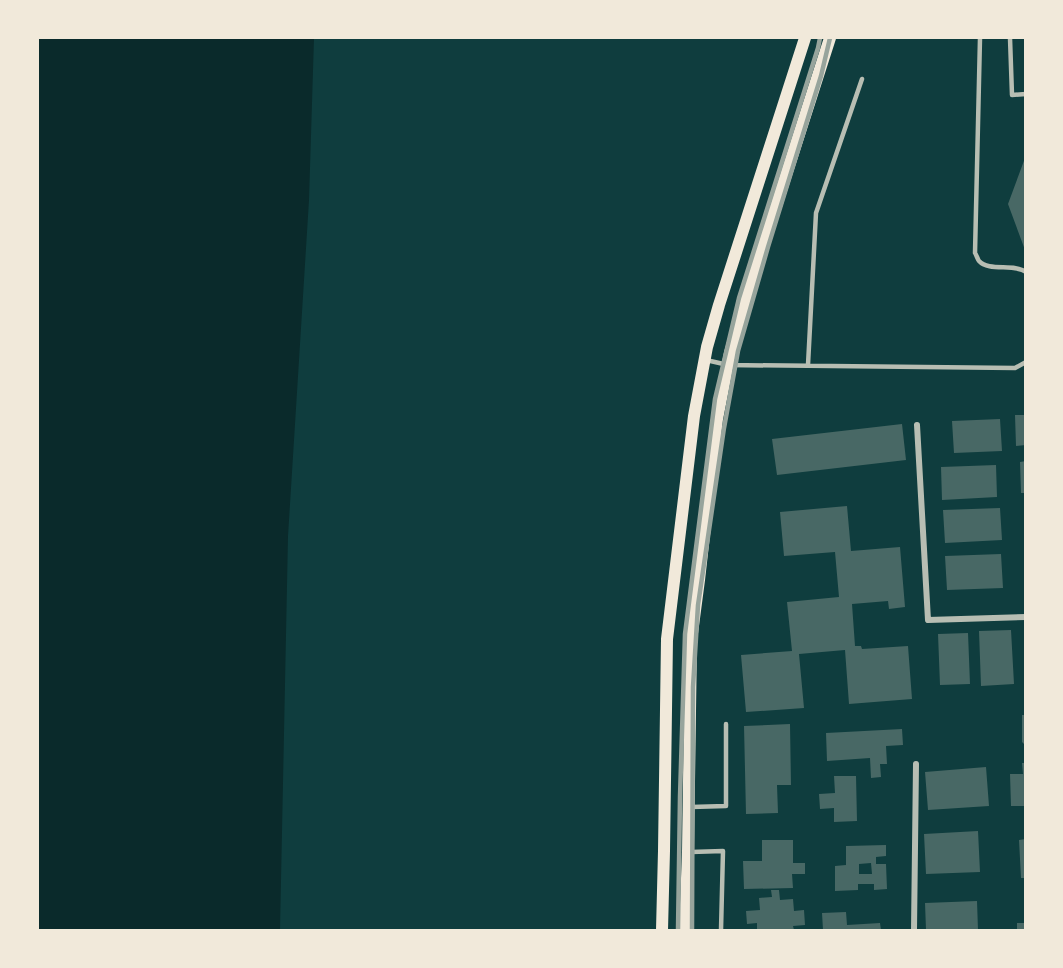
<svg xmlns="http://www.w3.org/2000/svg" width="1063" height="968" font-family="'Work Sans',sans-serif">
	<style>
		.water { fill: #0a2a2b }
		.building { fill: #486865; fill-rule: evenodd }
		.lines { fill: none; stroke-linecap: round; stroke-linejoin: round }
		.service { stroke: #b8beb3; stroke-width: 4.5 }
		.minor { stroke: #b8beb3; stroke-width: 6 }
		.secondary { stroke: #f1e9da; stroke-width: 12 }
		.rail { stroke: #97a49c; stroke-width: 4.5 }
	</style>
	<rect width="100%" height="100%" fill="#0f3d3e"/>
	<!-- water -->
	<path class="water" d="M38,38h276l-5,162 -21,336 -8,394h-242z"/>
	<!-- building -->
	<path class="building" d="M1025,158l1,92h-1l-17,-46z
		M1015,415h11v30l-10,1z
		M1000,419l2,32 -48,2 -2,-32z
		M902,424l4,36 -129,15 -5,-36z
		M1026,461v32h-5l-1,-31z
		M996,465l1,32 -55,3 -1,-33z
		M847,506l4,45 49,-4 5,60 -16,2 -1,-8 -36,3 3,42h6l1,3 46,-3 4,53 -63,5 -4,-54 -46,4 5,54 -58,4 -5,-57 51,-4 -5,-49 52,-5 -4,-45 -51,4 -4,-44z
		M1000,508l2,32 -57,3 -2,-33z
		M1001,554l2,34 -56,2 -2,-34z
		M1011,630l3,54 -33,2 -2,-55z
		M968,633l2,51 -30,1 -2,-51z
		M1022,715h4v31l-4,-4z
		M790,724l1,61h-14l1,28 -32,1 -2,-88z
		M902,729l1,16 -17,1 1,18h-7l1,13 -10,1 -1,-20 -43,3 -1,-28z
		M1022,763h4v43h-15l-1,-32h13z
		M986,767l3,39 -61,4 -3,-38z
		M834,776h22l1,45 -23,1v-14l-14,1 -1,-15 16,-1z
		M978,831l2,41 -54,2 -2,-40z
		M1026,839v39h-5l-2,-38z
		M762,840h31v23h12v11h-13l1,14 -49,1 -1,-28h19z
		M886,845v11l-10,1v7h10l1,25 -13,1v-6h-16v6l-23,1v-25l11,-1v-19zM871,863l1,11h-13v-10z
		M771,890h8l1,10 13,-1 1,12 10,-1 1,15 -12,1 1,4h-37v-7l-10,1 -1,-13 14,-1 -1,-12 13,-1z
		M977,901l1,29h-52l-1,-27z
		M846,912l1,13 33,-2 1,7h-58l-1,-17z
		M1017,923h9v7h-9z"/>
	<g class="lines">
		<!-- service -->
		<path class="service" d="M980,38l-5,215c1,1 3,7 4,8 10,11 35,2 47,11
			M1010,38l2,57 14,-1
			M706,360l22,5 287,3 11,-6
			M808,365l8,-152 46,-134
			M691,807l35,-1v-82
			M691,852l32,-1 -2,79"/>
		<!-- minor -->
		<path class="minor" d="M917,425l11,195 98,-3
			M914,930l2,-166"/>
		<!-- secondary -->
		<path class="secondary" d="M662,930l2,-79 3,-212 27,-223 13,-69 12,-42 86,-267
			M685,930l3,-78 3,-211 8,-61 18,-161 13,-66 12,-41 88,-274"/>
		<!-- rail -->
		<path class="rail" d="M678,930l2,-133 5,-163 30,-235 24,-101 79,-250 2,-10
			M692,930l1,-243 5,-82 26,-177 14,-77 30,-104 53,-171 9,-38"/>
	</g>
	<!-- border -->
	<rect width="1063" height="968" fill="none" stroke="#f1e9da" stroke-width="78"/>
</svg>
